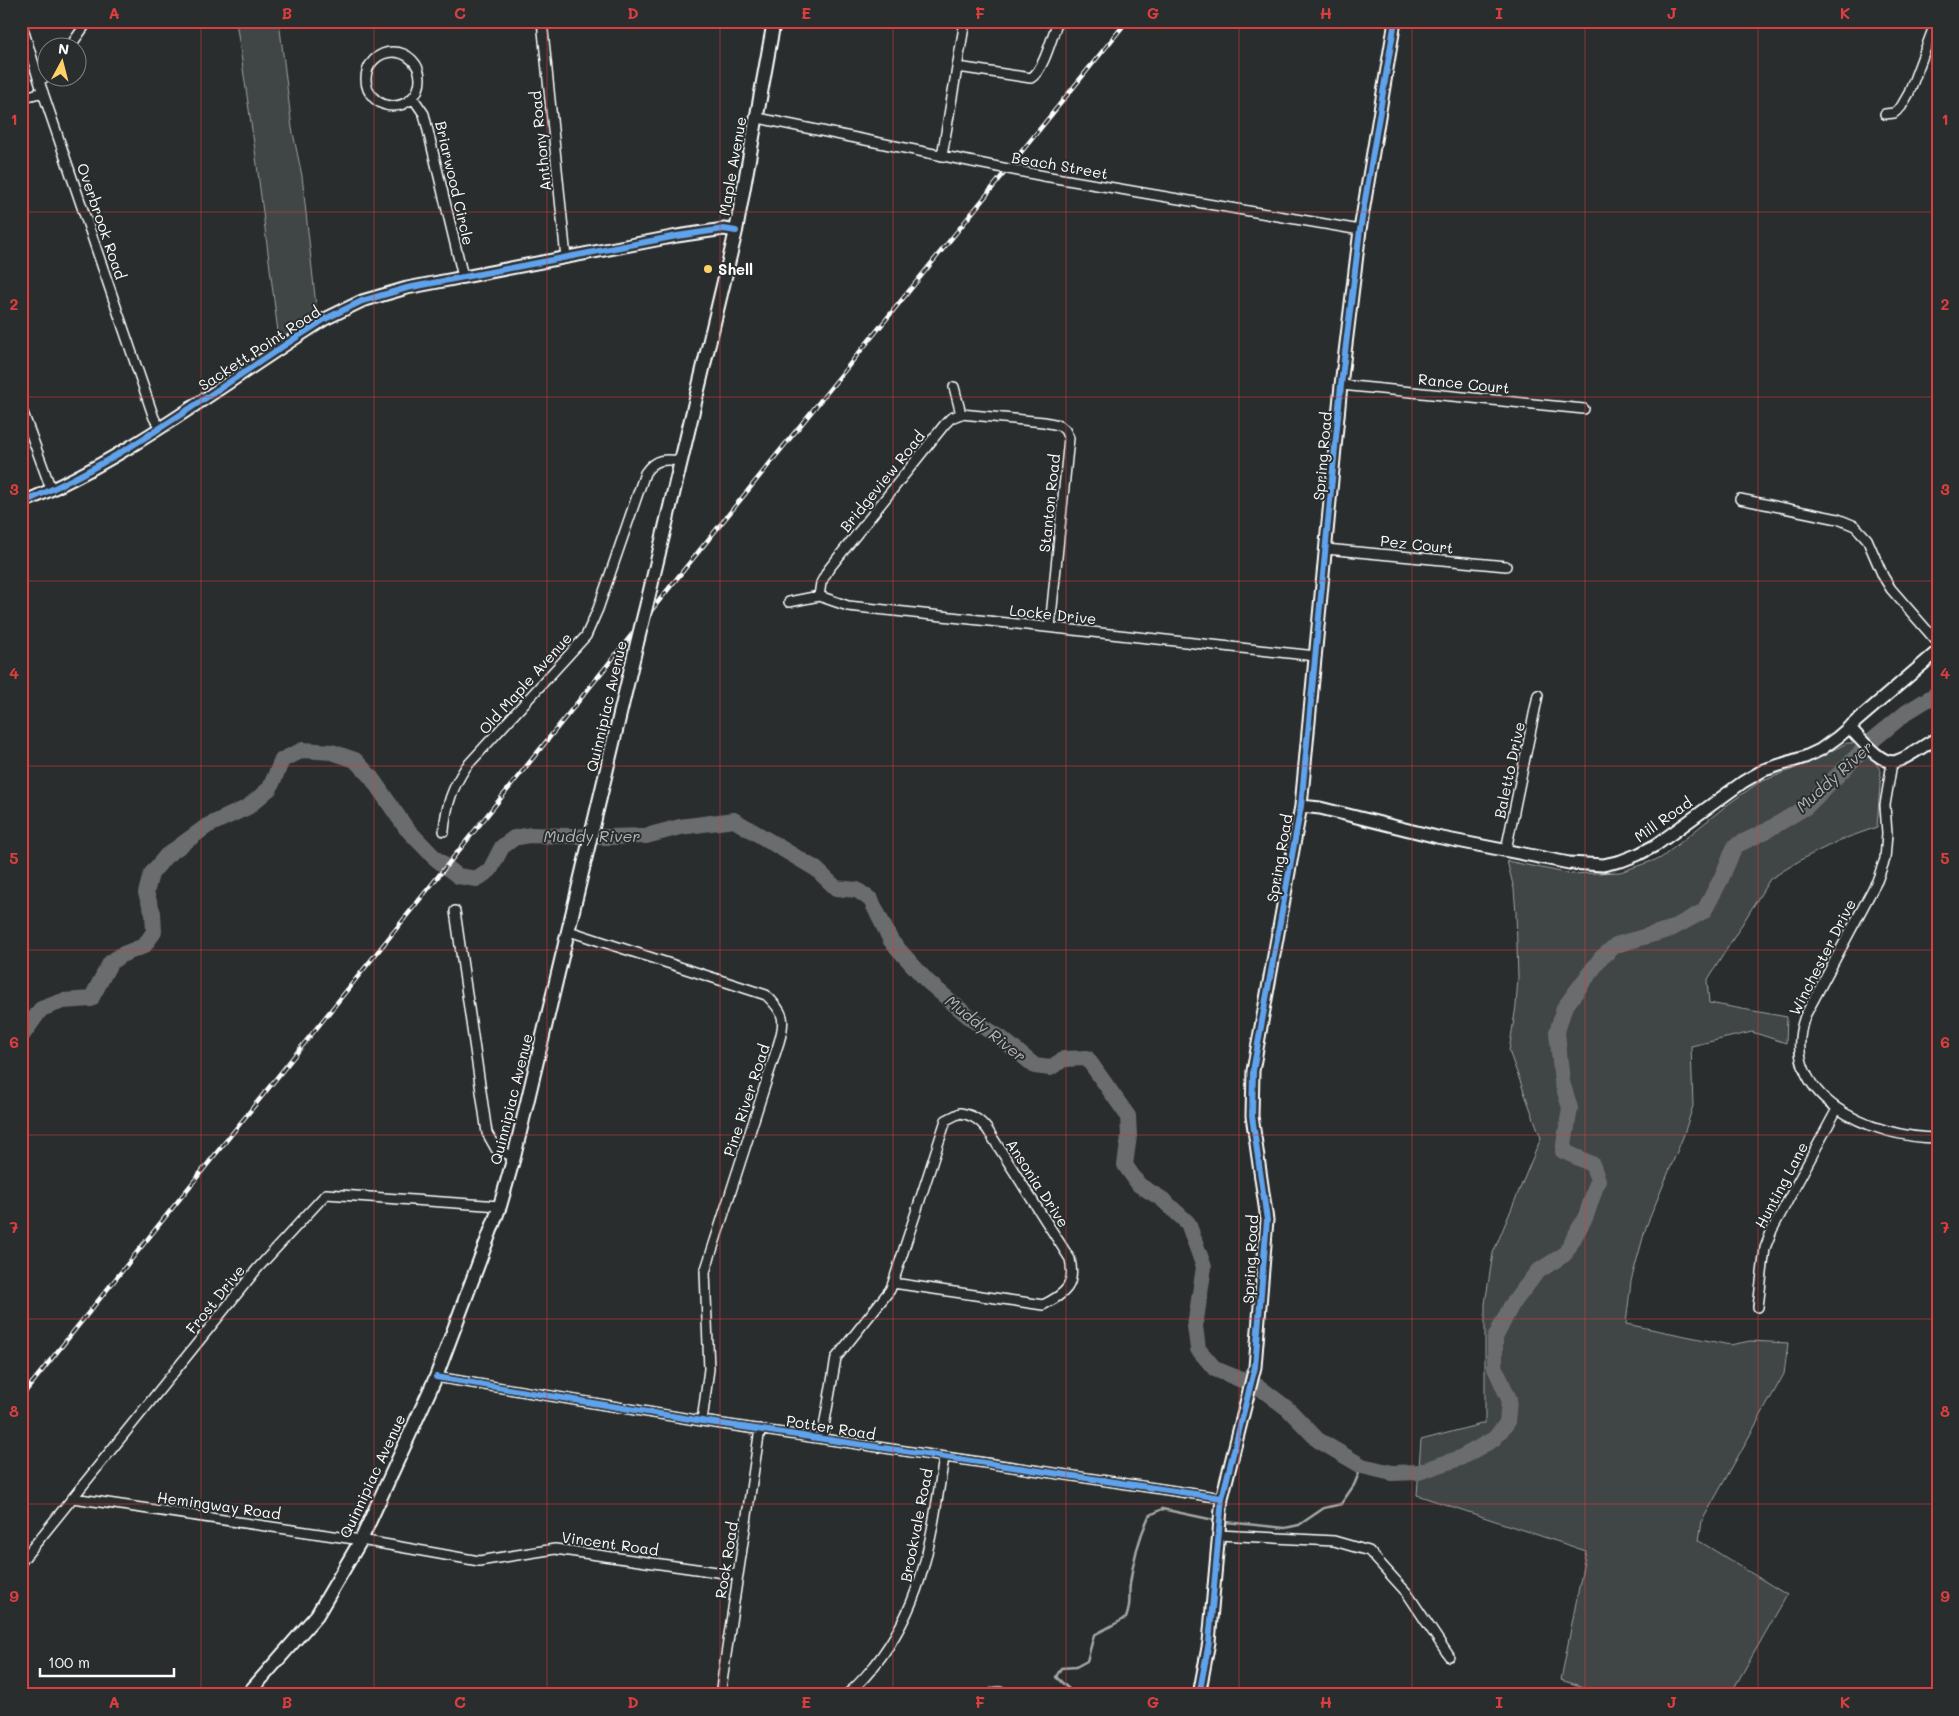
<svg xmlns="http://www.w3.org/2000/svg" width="1959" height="1716" font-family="Mali,sans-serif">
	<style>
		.green { fill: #414445; stroke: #a0a2a2 }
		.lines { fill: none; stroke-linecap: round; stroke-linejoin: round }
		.stream { stroke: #a6a7a7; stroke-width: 2.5 }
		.river { stroke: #6a6c6d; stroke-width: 16 }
		.minor-casing { stroke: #fff; stroke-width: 12 }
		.tertiary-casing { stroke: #fff; stroke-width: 15 }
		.secondary-casing { stroke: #fff; stroke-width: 16 }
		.minor { stroke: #2a2d2e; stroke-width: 9 }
		.tertiary { stroke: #2a2d2e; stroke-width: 11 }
		.secondary { stroke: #2a2d2e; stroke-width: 12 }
		.rail-casing { stroke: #fff; stroke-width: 4.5 }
		.rail { stroke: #2a2d2e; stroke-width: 2.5; stroke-dasharray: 8; stroke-linecap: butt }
		.minor-bridge-casing { stroke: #fff; stroke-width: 12; stroke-linecap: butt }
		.secondary-bridge-casing { stroke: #fff; stroke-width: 16; stroke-linecap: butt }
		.minor-bridge { stroke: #2a2d2e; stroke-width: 9 }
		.secondary-bridge { stroke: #2a2d2e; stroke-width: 12 }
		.cycleway-casing { stroke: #2a2d2e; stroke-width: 9 }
		.cycleway { stroke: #60a3ed; stroke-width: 6 }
		.grid { fill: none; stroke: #da3e3e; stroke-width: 1; stroke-opacity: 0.55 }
		.poi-dot { fill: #ffd166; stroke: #2a2d2e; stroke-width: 2 }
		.labels { text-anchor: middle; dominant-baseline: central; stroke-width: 4; stroke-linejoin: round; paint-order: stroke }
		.street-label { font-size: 15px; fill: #fff; stroke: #2a2d2e }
		.poi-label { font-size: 15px; font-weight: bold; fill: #fff; stroke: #2a2d2e; text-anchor: start }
		.water-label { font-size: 16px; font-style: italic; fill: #b4b6b6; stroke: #2a2d2e }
		.neatline { fill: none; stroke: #da3e3e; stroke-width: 2 }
		.grid-label { font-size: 16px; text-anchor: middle; font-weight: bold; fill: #da3e3e }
	</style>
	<rect width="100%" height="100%" fill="#2a2d2e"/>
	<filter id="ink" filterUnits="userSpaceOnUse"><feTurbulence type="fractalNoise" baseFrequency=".02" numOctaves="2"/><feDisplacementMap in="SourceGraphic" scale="10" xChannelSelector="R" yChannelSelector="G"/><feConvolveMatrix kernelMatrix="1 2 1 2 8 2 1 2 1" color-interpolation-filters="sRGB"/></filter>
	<g filter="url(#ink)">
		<!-- green -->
		<path class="green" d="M236,21h43l13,107 10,48 15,139 -38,25 -23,-183z
			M1847,743h9l19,19 6,9 -4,56 -39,14 -34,17 -34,21 -63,102 2,22 78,14 -1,26 -34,-11 -61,14 2,60 -10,31 -37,90 -15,54 -5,43 104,21 20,-4 38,2 -4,31 -82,147 -3,20 88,54 -57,100h-121l-48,-15 25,-129 -169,-56 4,-55 64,-17v-119l8,-51 48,-115 -32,-87 7,-45 2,-29 -2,-64 -2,-24 -7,-28 64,13 49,-2 41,-14 66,-53 31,-22 45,-18z"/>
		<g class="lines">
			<!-- stream -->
			<path class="stream" d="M1226,1522l59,6 14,-3 25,-17 17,-4 13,-19 8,-19
				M984,1695c8,-13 27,-8 36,0
				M1070,1695l2,-3 -16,-15 5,-9 15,-1 11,-6 7,-26 32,-17c6,-16 2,-20 4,-34 3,-23 10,-48 19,-68l13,-7 52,11"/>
			<!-- river -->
			<path class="river" d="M21,1037l20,-28 22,-8 28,-2 19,-36 11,-8 23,-9 10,-14 -1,-19 -7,-20 5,-19 15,-18 41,-30 41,-19 22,-19 12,-28 21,-10 29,2 23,8 16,17 35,51 29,30 23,18 19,3 13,-9 12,-23 12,-9 16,-3 79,2 37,-1 34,-9 54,-7 82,49 20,19 21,2 14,10 20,41 36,40 47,40 27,17 34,28 15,2 14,-9 23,-1 41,58 1,20 -4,29 14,20 23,14 26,24 16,44 -9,59 3,23 17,20 44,18 29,22 30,31 44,26 30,7 27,-1 41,-14 34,-19 13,-16 2,-24 -14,-31v-30l16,-32 26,-34 28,-18 21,-38 12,-36 -6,-16 -29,-13 7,-43 -8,-26 -5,-50 7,-24 37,-50 15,-13 55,-16 33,-18 17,-32 14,-33 31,-15 40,-24 68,-68 33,-27 31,-19"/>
			<!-- minor casing -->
			<g class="minor-casing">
				<path id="minor" d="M542,21l24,237
					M21,22l18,59 115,337 6,10
					M69,48l19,-27
					M366 79a27 27 0 1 1 54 0a27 27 0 1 1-54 0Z
					M958,67l73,11c13,-8 21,-42 27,-57
					M39,81l9,-6
					M21,98l22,-6
					M413,98l11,16 39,163
					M1885,114l9,-1 7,-6 8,-14 27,-72
					M758,118l215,44
					M942,156l23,-135
					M1044,176l316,54
					M1341,385l243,24
					M21,407l30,82
					M961,414l83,8 15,3 6,5 4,8 -19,189
					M1740,499l98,20 17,7 12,13 16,37 8,13 47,54
					M1326,549l180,17
					M819,596l2,-13 7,-13 117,-146 6,-6 10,-4 -7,-27
					M789,602l30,-6 29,10 468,50
					M1892,763l-7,42 2,29 -2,25 -8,22 -72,135c-29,81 67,122 133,122
					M444,831c2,-25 8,-43 22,-64l120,-131 12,-27 47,-136c10,-15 20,-14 36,-12
					M1506,850l32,-155
					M455,911l32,222 9,16 18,8
					M569,931l197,64c18,17 20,24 13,47l-74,230 4,97 -7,52
					M960,1113c12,2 19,6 27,16l83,130c6,27 -5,35 -27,46l-150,-22 53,-163z
					M1758,1307l7,-59 7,-18 65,-121
					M436,1377l266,44 520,77
					M822,1438l14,-80 54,-68 3,-7
					M73,1498l288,42 118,21 76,-12 183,26
					M1218,1535l116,6 35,10 38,42 42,63
					M21,1562l236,-293 69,-75 174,12
					M720,1695l40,-266
					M846,1695c12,-9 20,-19 29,-30 51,-65 56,-130 69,-207"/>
			</g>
			<!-- tertiary casing -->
			<g class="tertiary-casing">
				<path id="tertiary" d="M21,503c104,-43 193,-113 287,-173l17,-11 37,-18 45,-13 270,-52 47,-7 12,2
					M1849,727c10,10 33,40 48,34 13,-4 28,-17 41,-23
					M1301,806l19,2 117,29 132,26 34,2 18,-4 18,-7 17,-9 87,-63 21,-12 41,-13 15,-7 18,-13 100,-86
					M1199,1695l10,-53 13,-144 33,-131 12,-147 -15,-104 1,-45 48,-265 40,-421 19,-155 35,-209"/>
			</g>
			<!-- secondary casing -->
			<g class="secondary-casing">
				<path id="secondary" d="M647,603l89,-372 38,-210
					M247,1695l70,-80 44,-75 75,-163 64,-171 14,-49 123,-514"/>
			</g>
			<!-- minor -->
			<use href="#minor" class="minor"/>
			<!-- tertiary -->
			<use href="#tertiary" class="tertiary"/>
			<!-- secondary -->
			<use href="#secondary" class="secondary"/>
			<!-- rail casing -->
			<g class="rail-casing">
				<path id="rail" d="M21,1397l653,-815 453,-561"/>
			</g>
			<!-- rail -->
			<use href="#rail" class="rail"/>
			<!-- minor-bridge casing -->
			<g class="minor-bridge-casing">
				<path id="minor-bridge" d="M973,162l71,14"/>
			</g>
			<!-- secondary-bridge casing -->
			<g class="secondary-bridge-casing">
				<path id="secondary-bridge" d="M637,643l10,-40"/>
			</g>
			<!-- minor-bridge -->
			<use href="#minor-bridge" class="minor-bridge"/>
			<!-- secondary-bridge -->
			<use href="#secondary-bridge" class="secondary-bridge"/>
			<!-- cycleway casing -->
			<g class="cycleway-casing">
				<path id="cycleway" d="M21,503c104,-43 193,-113 287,-173l17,-11 37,-18 45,-13 270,-52 47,-7 12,2
					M436,1377l266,44 520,77
					M1199,1695l10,-53 13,-144 33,-131 12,-147 -15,-104 1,-45 48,-265 40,-421 19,-155 35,-209"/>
			</g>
			<!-- cycleway -->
			<use href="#cycleway" class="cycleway"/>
		</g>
	</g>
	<!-- grid -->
	<path class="grid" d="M201,21v1674M374,21v1674M547,21v1674M720,21v1674M893,21v1674M1066,21v1674M1239,21v1674M1412,21v1674M1585,21v1674M1758,21v1674M21,212h1917M21,397h1917M21,581h1917M21,766h1917M21,950h1917M21,1135h1917M21,1319h1917M21,1504h1917"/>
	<!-- markers -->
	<circle class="poi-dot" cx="708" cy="269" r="5"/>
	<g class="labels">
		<!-- street labels -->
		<g class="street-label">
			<text transform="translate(540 141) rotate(-96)">Anthony Road</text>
			<text transform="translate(1060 165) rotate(10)">Beach Street</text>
			<text transform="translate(732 166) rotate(-80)">Maple Avenue</text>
			<text transform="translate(455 183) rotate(77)">Briarwood Circle</text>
			<text transform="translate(102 221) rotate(71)">Overbrook Road</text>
			<text transform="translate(259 348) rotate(-33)">Sackett Point Road</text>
			<text transform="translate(1464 383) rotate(6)">Rance Court</text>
			<text transform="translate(1322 456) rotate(-85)">Spring Road</text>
			<text transform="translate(882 481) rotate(-51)">Bridgeview Road</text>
			<text transform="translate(1049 503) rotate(-84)">Stanton Road</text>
			<text transform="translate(1417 544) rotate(6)">Pez Court</text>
			<text transform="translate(1053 614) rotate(6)">Locke Drive</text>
			<text transform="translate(525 683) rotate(-48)">Old Maple Avenue</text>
			<text transform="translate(606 706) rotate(-77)">Quinnipiac Avenue</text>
			<text transform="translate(1509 770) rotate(-78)">Baletto Drive</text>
			<text transform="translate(1663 819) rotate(-35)">Mill Road</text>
			<text transform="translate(1279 858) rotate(-80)">Spring Road</text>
			<text transform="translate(1822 957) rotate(-63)">Winchester Drive</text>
			<text transform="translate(511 1099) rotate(-76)">Quinnipiac Avenue</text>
			<text transform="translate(746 1100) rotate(-72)">Pine River Road</text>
			<text transform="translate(1038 1183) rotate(57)">Ansonia Drive</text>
			<text transform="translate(1781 1185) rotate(-62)">Hunting Lane</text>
			<text transform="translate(1250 1259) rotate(-87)">Spring Road</text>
			<text transform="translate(215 1299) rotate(-51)">Frost Drive</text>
			<text transform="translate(831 1427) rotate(9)">Potter Road</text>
			<text transform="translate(372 1476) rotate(-65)">Quinnipiac Avenue</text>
			<text transform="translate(219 1505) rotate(8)">Hemingway Road</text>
			<text transform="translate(916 1525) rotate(-79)">Brookvale Road</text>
			<text transform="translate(610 1543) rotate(8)">Vincent Road</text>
			<text transform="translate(726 1560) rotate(-81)">Rock Road</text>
		</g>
		<!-- poi labels -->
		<g class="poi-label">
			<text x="718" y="269">Shell</text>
		</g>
		<!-- water labels -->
		<g class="water-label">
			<text transform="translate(1834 776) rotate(-42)">Muddy River</text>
			<text x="592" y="835">Muddy River</text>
			<text transform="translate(986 1028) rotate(38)">Muddy River</text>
		</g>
	</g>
	<!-- margin -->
	<rect width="1959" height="1716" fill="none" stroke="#2a2d2e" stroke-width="55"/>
	<!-- north arrow -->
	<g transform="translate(62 62) rotate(7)"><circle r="24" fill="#2a2d2e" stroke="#7f8182"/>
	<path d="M0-4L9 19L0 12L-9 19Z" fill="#ffd166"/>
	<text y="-8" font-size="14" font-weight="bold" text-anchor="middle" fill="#ffffff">N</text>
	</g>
	<!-- scale -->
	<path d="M40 1668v8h134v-8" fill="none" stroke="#ffffff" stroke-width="2.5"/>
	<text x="48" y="1668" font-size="15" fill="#ffffff" stroke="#2a2d2e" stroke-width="4" paint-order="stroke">100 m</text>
	<rect x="28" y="28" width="1904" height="1660" class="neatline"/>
	<g class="grid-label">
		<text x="114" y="19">A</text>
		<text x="287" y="19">B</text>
		<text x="460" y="19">C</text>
		<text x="633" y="19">D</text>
		<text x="806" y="19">E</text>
		<text x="980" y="19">F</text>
		<text x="1153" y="19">G</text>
		<text x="1326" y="19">H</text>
		<text x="1499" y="19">I</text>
		<text x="1672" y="19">J</text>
		<text x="1845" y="19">K</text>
		<text x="14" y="125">1</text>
		<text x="1945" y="125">1</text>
		<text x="14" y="310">2</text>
		<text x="1945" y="310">2</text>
		<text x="14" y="495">3</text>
		<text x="1945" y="495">3</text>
		<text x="14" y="679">4</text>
		<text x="1945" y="679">4</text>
		<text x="14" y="864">5</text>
		<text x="1945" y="864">5</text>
		<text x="14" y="1048">6</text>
		<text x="1945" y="1048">6</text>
		<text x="14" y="1233">7</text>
		<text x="1945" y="1233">7</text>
		<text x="14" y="1417">8</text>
		<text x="1945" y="1417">8</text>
		<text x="14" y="1602">9</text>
		<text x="1945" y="1602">9</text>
		<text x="114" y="1708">A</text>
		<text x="287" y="1708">B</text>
		<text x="460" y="1708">C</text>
		<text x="633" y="1708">D</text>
		<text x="806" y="1708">E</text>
		<text x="980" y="1708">F</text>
		<text x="1153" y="1708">G</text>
		<text x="1326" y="1708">H</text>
		<text x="1499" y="1708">I</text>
		<text x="1672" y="1708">J</text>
		<text x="1845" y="1708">K</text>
	</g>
</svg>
